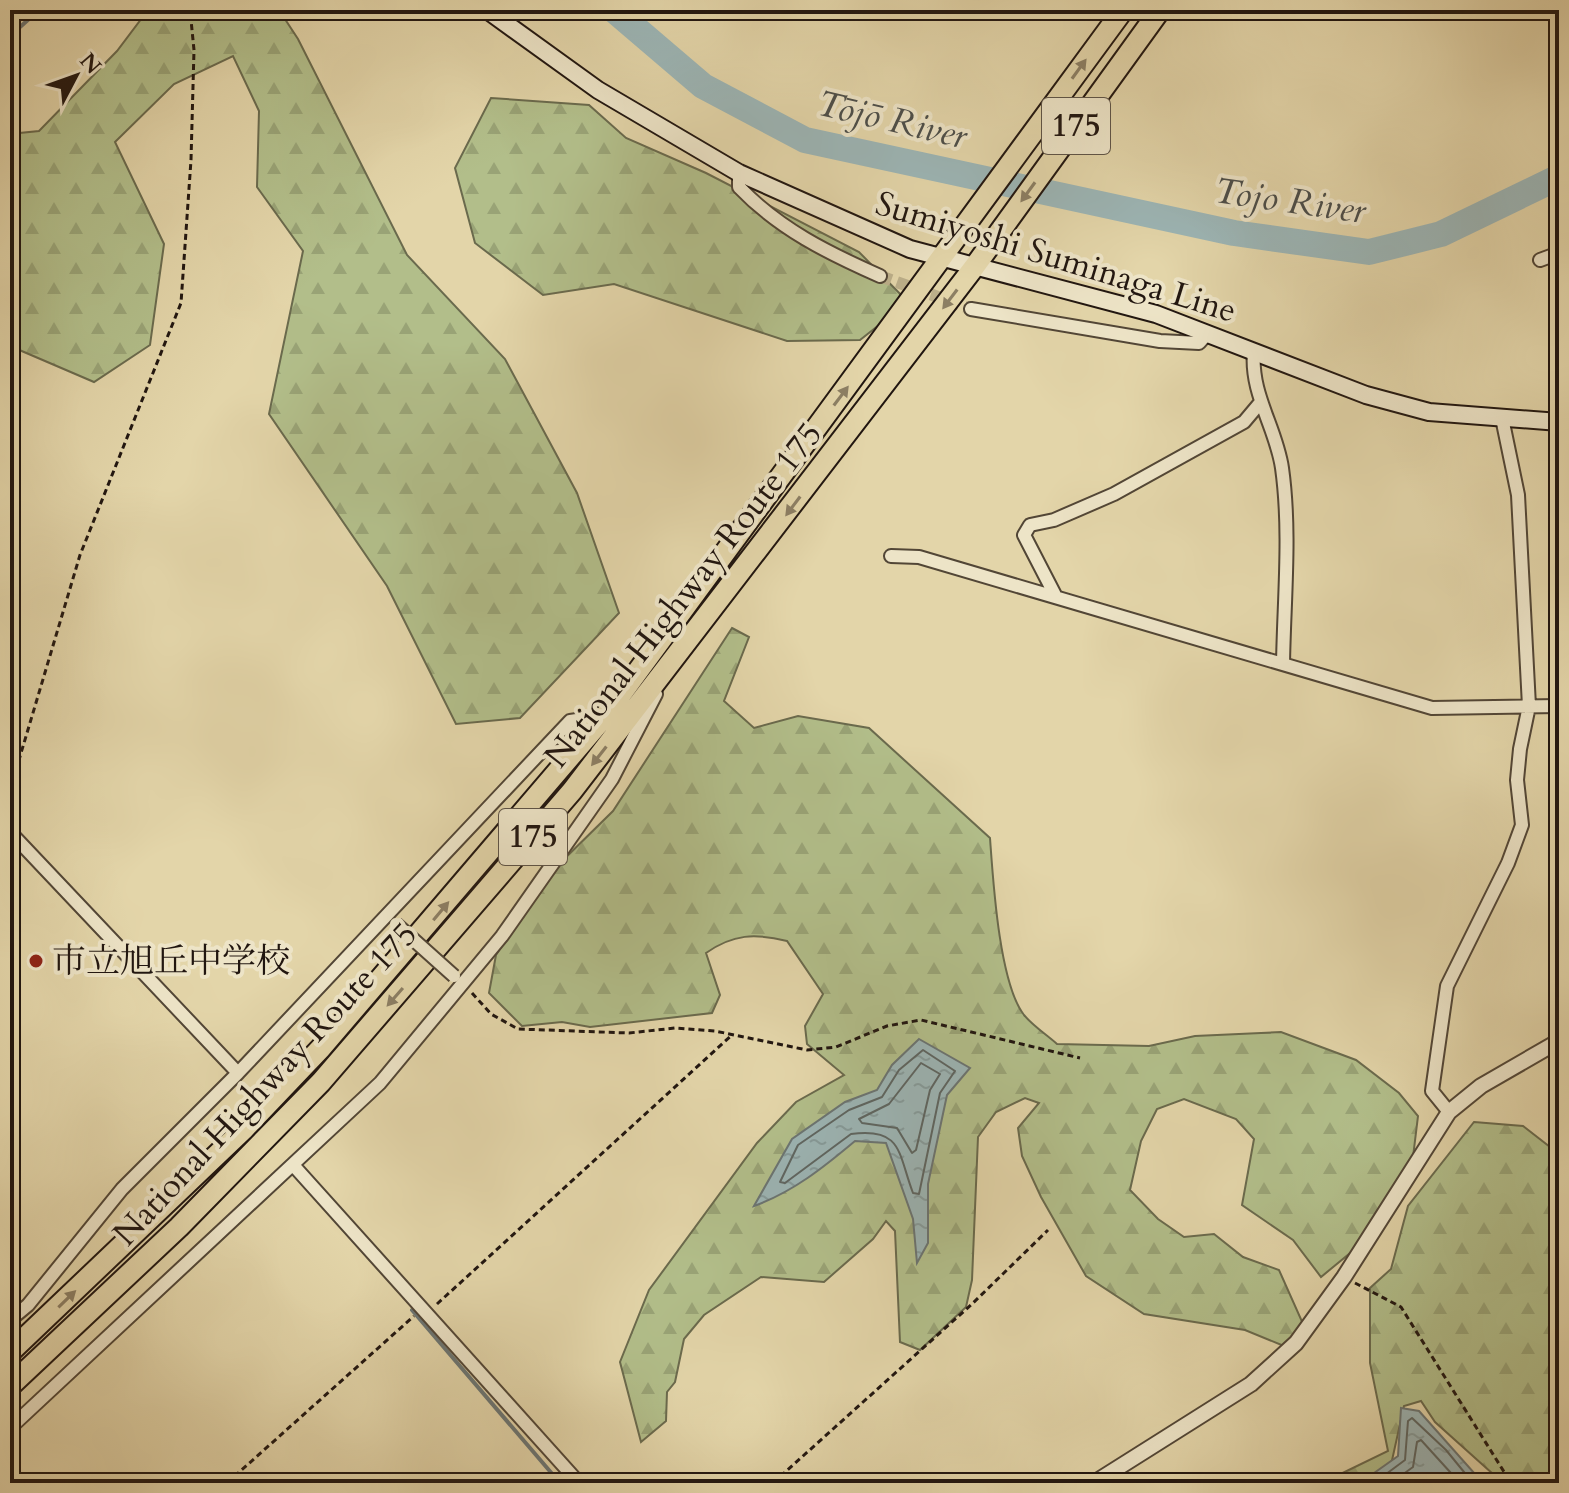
<svg xmlns="http://www.w3.org/2000/svg" width="1569" height="1493" font-family="Cardo,'Noto Serif JP',serif">
	<style>
		.forest { fill: url(#forest-firs); stroke: #6a6a4d; stroke-width: 2 }
		.water { fill: url(#water-ripples); stroke: #6b7573; stroke-width: 2 }
		.lines { fill: none; stroke-linecap: round; stroke-linejoin: round }
		.shore { stroke: #5e6662; stroke-width: 2 }
		.stream { stroke: #6b7573; stroke-width: 4 }
		.river { stroke: #9cb5b5; stroke-width: 26 }
		.minor-tunnel { stroke: #bcaf8a; stroke-width: 12; stroke-dasharray: 12 6; stroke-linecap: butt }
		.minor-casing { stroke: #524636; stroke-width: 16 }
		.tertiary-casing { stroke: #524636; stroke-width: 18 }
		.secondary-casing { stroke: #211610; stroke-width: 20 }
		.trunk-casing { stroke: #211610; stroke-width: 24 }
		.path { stroke: #211610; stroke-width: 3; stroke-dasharray: 6 4; stroke-linecap: butt }
		.minor { stroke: #ede4c7; stroke-width: 12 }
		.tertiary { stroke: #ede4c7; stroke-width: 14 }
		.secondary { stroke: #ede4c7; stroke-width: 16 }
		.trunk { stroke: #e3d5a9; stroke-width: 20 }
		.minor-bridge-casing { stroke: #524636; stroke-width: 16; stroke-linecap: butt }
		.minor-bridge { stroke: #ede4c7; stroke-width: 12 }
		.oneway { fill: #8c7f64 }
		.poi-dot { fill: #8f2418; stroke: #ede4c7; stroke-width: 3 }
		.labels { text-anchor: middle; dominant-baseline: central; stroke-width: 8; stroke-linejoin: round; paint-order: stroke }
		.shield { fill: #ede4c7; stroke: #5e5447; stroke-width: 2 }
		.shield-label { font-size: 32px; font-weight: bold; fill: #211610 }
		.street-label { font-size: 34px; fill: #211610; stroke: #ede4c7 }
		.poi-label { font-size: 34px; fill: #211610; stroke: #ede4c7; text-anchor: start }
		.water-label { font-size: 36px; font-style: italic; fill: #4c4e4a; stroke: #ede4c7 }
	</style>
	<defs>
		<pattern id="forest-firs" width="22" height="20" patternUnits="userSpaceOnUse" patternTransform="scale(2)"><rect width="22" height="20" fill="#b2be8a"/><path d="M5 1l3.5 6h-7zM16 11l3.5 6h-7z" fill="#99a376"/></pattern>
		<pattern id="water-ripples" width="26" height="14" patternUnits="userSpaceOnUse" patternTransform="scale(2)"><rect width="26" height="14" fill="#9cb5b5"/><path d="M2 4q2-2 4 0t4 0M15 11q2-2 4 0t4 0" fill="none" stroke="#869b9b"/></pattern>
	</defs>
	<rect width="100%" height="100%" fill="#e3d5a9"/>
	<filter id="stains"><feTurbulence type="fractalNoise" baseFrequency=".0025" numOctaves="4"/><feColorMatrix values="0 0 0 0 .2 0 0 0 0 .09 0 0 0 0 .02 0 0 0 .5 -.17"/></filter>
	<radialGradient id="worn" r=".72"><stop offset=".6" stop-color="#630" stop-opacity="0"/><stop offset="1" stop-color="#630" stop-opacity=".3"/></radialGradient>
	<!-- forest -->
	<path class="forest" d="M148,10h131l19,29 109,216 98,104 72,134 42,120 -99,105 -64,6 -69,-138 -118,-172 34,-163 -46,-64 2,-76 -26,-55 -59,28 -59,58 49,102 -14,101 -56,37 -84,-36v-212l29,-3 78,-80z
		M491,98l98,7 37,33 80,35 153,79 49,50 -48,38 -73,1 -173,-57 -71,11 -68,-52 -20,-75z
		M732,628l17,9 -25,64 30,27 44,-12 71,12 121,110c3,41 9,145 34,177 9,11 23,20 33,29l92,2 46,-10 86,-4 75,28 43,33 19,23 -5,41 -58,92 -34,28 -28,-37 -51,-35 12,-66 -18,-20 -52,-20 -27,10 -16,32 -11,49 28,29 26,18 30,-3 29,23 36,13 25,56 -20,20 -39,-16 -101,-16 -58,-38 -45,-79 -19,-41 -4,-28 21,-25 -14,-5 -29,14 -18,25 -6,143 -6,27 -46,43 -20,-8 -5,-111 -9,-10 -13,18 -49,43 -63,-5 -57,38 -20,24 -9,43 -8,10 -1,29 -25,21 -21,-80 29,-72 108,-147 39,-41 48,-27 -37,-31 -2,-18 18,-32 -36,-53c-32,-8 -54,-7 -81,12l14,42 -8,18 -122,14 -28,-5 -40,4 -33,-33 7,-38 56,-84 61,-60z
		M1474,1122l49,4 36,28v329h-56l-68,-61 -14,-21 -17,5 -17,77h-65l66,-32 -18,-88v-75l21,-19 17,-63z"/>
	<!-- water -->
	<path class="water" d="M919,1039l51,29 -23,27 -19,89v59l-11,20 -4,-44 -27,-76 -31,-2c-31,26 -62,51 -101,65l38,-67 53,-37 32,-12 15,-25z
		M1401,1408l18,3 64,72h-123l38,-27z"/>
	<g class="lines">
		<!-- shore -->
		<path class="shore" d="M923,1050l32,21 -15,22 -21,101 -6,-1c-15,-39 -10,-66 -62,-59l-66,49 -5,-1 18,-37 51,-35 33,-13 17,-27z
			M921,1063l19,11 -10,16 -14,60 -4,3 -15,-25 -35,-5 -3,-4 30,-15z
			M1374,1483l31,-23 3,-39 4,-3 34,32 27,33
			M1391,1483l22,-16 4,-25 4,-2 39,43"/>
		<!-- stream -->
		<path class="stream" d="M10,36l29,-26
			M412,1310l142,166 10,7"/>
		<!-- river -->
		<path class="river" d="M614,10l89,76 102,54 429,93 135,19 72,-18 118,-57"/>
		<!-- minor-tunnel -->
		<path class="minor-tunnel" d="M880,276l91,33"/>
		<!-- minor casing -->
		<g class="minor-casing">
			<path id="minor" d="M739,173v14c40,42 89,66 141,89
				M1540,260l19,-7
				M971,309l189,32 39,2 9,-10
				M1254,351c-4,43 22,76 28,117 9,64 2,132 1,196
				M891,556l28,1 513,151 127,-2
				M1056,597l-32,-62 6,-10 24,-5 60,-26 130,-72 16,-19
				M10,832l228,241
				M1449,1112l-17,-21 15,-105 61,-123 14,-38 -5,-45 3,-31 9,-43 -11,-211 -16,-77
				M294,1166l285,317
				M10,1320l18,-15 94,-116 116,-116 332,-352 35,-5
				M10,1428l370,-345 122,-147 110,-157 44,-85"/>
		</g>
		<!-- tertiary casing -->
		<g class="tertiary-casing">
			<path id="tertiary" d="M10,16l7,-6
				M1094,1483l157,-99 45,-41 48,-66 105,-165 32,-26 78,-45"/>
		</g>
		<!-- secondary casing -->
		<g class="secondary-casing">
			<path id="secondary" d="M487,10l111,80 141,83 171,76 246,65 210,81 63,17 130,10"/>
		</g>
		<!-- trunk casing -->
		<g class="trunk-casing">
			<path id="trunk" d="M10,1352l233,-222 78,-82 284,-332 518,-706
				M10,1386l169,-159 142,-145 251,-291 403,-525 185,-256"/>
		</g>
		<!-- path -->
		<path class="path" d="M10,790l70,-235 101,-252 10,-143 3,-110 -4,-40
			M472,993l19,21 27,15 111,4 46,-5 40,3 92,19 29,-3 51,-21 34,-6 159,38
			M1355,1283l46,24 110,176
			M437,1304l296,-270
			M227,1483l187,-167
			M773,1483l199,-179 76,-74"/>
		<!-- minor -->
		<use href="#minor" class="minor"/>
		<!-- tertiary -->
		<use href="#tertiary" class="tertiary"/>
		<!-- secondary -->
		<use href="#secondary" class="secondary"/>
		<!-- trunk -->
		<use href="#trunk" class="trunk"/>
		<!-- minor-bridge casing -->
		<g class="minor-bridge-casing">
			<path id="minor-bridge" d="M396,924l58,52"/>
		</g>
		<!-- minor-bridge -->
		<use href="#minor-bridge" class="minor-bridge"/>
	</g>
	<!-- one-way arrows -->
	<defs><path id="oneway-solid" d="M-6-.8H1V-3.2L6.5 0L1 3.2V.8H-6Z" transform="scale(2)"/></defs>
	<g class="oneway">
		<use href="#oneway-solid" transform="translate(1079 69) rotate(-54)"/>
		<use href="#oneway-solid" transform="translate(1028 192) rotate(126)"/>
		<use href="#oneway-solid" transform="translate(950 299) rotate(127)"/>
		<use href="#oneway-solid" transform="translate(841 396) rotate(-53)"/>
		<use href="#oneway-solid" transform="translate(793 506) rotate(127)"/>
		<use href="#oneway-solid" transform="translate(599 756) rotate(128)"/>
		<use href="#oneway-solid" transform="translate(441 911) rotate(-50)"/>
		<use href="#oneway-solid" transform="translate(395 997) rotate(131)"/>
		<use href="#oneway-solid" transform="translate(67 1299) rotate(-44)"/>
	</g>
	<!-- markers -->
	<circle class="poi-dot" cx="36" cy="961" r="8"/>
	<g class="labels">
		<!-- shield labels -->
		<g class="shield">
			<rect x="1042" y="98" width="68" height="56" rx="6"/>
			<rect x="499" y="809" width="68" height="56" rx="6"/>
		</g>
		<g class="shield-label">
			<text x="1076" y="126">175</text>
			<text x="533" y="837">175</text>
		</g>
		<!-- street labels -->
		<g class="street-label">
			<text transform="translate(1056 257) rotate(17)">Sumiyoshi Suminaga Line</text>
			<text transform="translate(683 595) rotate(-52)">National Highway Route 175</text>
			<text transform="translate(265 1084) rotate(-47)">National Highway Route 175</text>
		</g>
		<!-- poi labels -->
		<g class="poi-label">
			<text x="52" y="961">市立旭丘中学校</text>
		</g>
		<!-- water labels -->
		<g class="water-label">
			<text transform="translate(892 120) rotate(13)">Tōjō River</text>
			<text transform="translate(1290 201) rotate(8)">Tojo River</text>
		</g>
	</g>
	<!-- margin -->
	<rect width="1569" height="1493" fill="none" stroke="#e3d5a9" stroke-width="40"/>
	<rect x="12" y="12" width="1545" height="1469" fill="none" stroke="#211610" stroke-width="4"/>
	<rect x="20" y="20" width="1529" height="1453" fill="none" stroke="#211610" stroke-width="2"/>
	<!-- north arrow -->
	<g transform="translate(76 76) rotate(49)" stroke="#ede4c7" stroke-width="6" paint-order="stroke">
	<path d="M0-6L14 30L0 20L-14 30Z" fill="#211610"/>
	<text y="-12" font-size="22" font-weight="bold" text-anchor="middle" fill="#211610">N</text>
	</g>
	<rect width="100%" height="100%" filter="url(#stains)"/>
	<rect width="100%" height="100%" fill="url(#worn)"/>
</svg>
